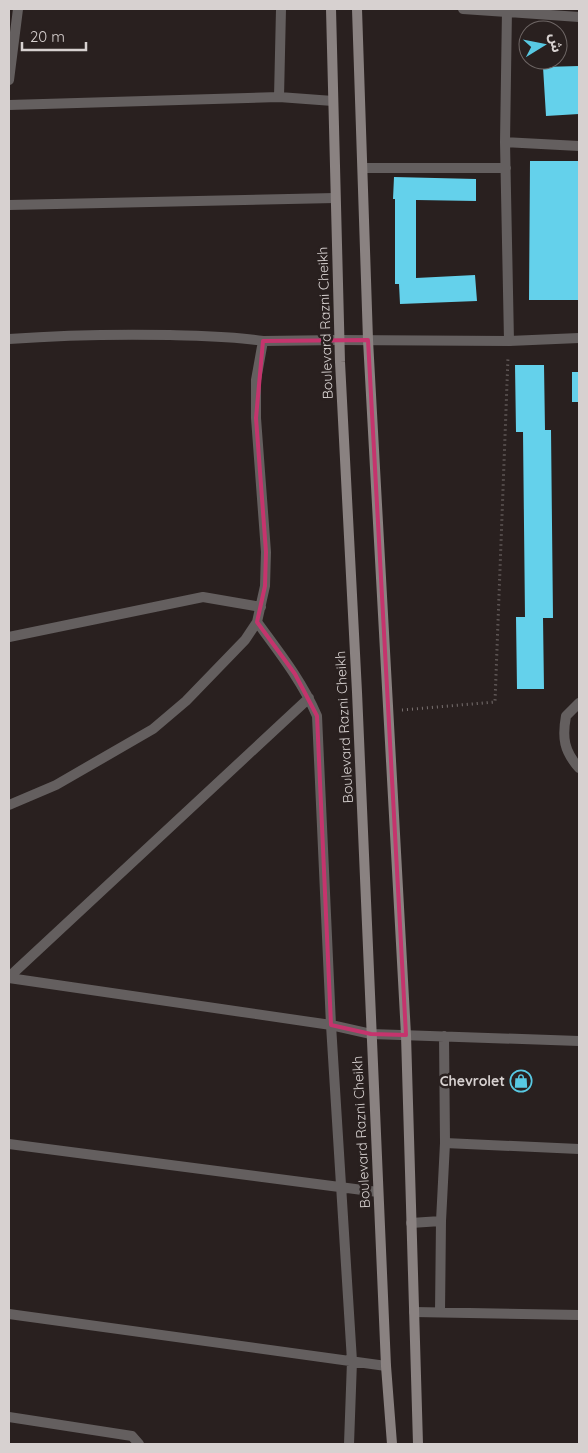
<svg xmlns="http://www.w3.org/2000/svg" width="588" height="1453" font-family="Quicksand,'Noto Sans Arabic',sans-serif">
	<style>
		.building { fill: #64d1eb }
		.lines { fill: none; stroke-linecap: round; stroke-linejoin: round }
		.path { stroke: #797170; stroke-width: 3; stroke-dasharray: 1 4; stroke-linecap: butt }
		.minor { stroke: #645f5f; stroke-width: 10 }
		.tertiary { stroke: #645f5f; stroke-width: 10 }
		.secondary { stroke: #8a8281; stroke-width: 10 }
		.marked { fill: none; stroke: #c5346d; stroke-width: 4; stroke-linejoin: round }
		.labels { text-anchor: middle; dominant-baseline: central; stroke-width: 5; stroke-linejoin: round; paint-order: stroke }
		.street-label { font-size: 14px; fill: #d7d1d0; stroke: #29201f }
		.poi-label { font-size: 14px; font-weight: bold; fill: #d7d1d0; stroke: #29201f; text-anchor: end }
	</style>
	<rect width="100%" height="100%" fill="#29201f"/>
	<!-- building -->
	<path class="building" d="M579,66v48l-33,2 -3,-49z
		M530,161h49v139h-50z
		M394,177l82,2v22l-60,-1v78l59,-3 2,26 -77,3 -1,-20h-4v-85h-2z
		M515,365h29l1,65h6l2,188h-10l1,71h-27l-1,-72h9l-2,-185h-7z
		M572,372h7v30h-7z"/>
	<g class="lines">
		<!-- path -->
		<path class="path" d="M402,710l93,-8 13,-345"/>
		<!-- minor -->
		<path class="minor" d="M463,9l116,8
			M507,9l-2,133 4,199
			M9,80l9,-71
			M279,97l2,-88
			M9,105l270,-8 54,4
			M505,142l74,4
			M363,168h143
			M9,205l326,-7
			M9,339c54,-4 107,-5 161,-4 31,1 62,1 93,6
			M257,622c22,30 45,59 60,94l14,309 21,336 -3,83
			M9,637l194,-40 58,10
			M579,703l-13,13c-4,22 -2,35 13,52
			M9,805l47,-20 97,-56 33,-28 59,-61 12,-18 8,-36 1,-34 -10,-134v-38l7,-39 76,-1
			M9,977l300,-279
			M9,978l322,47 40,9 208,7
			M445,1143l134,6
			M9,1144l369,48
			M411,1223l30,-2 4,-78 -1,-107
			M414,1312l165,3
			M440,1312l1,-91
			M9,1314l377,52
			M9,1417l123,19 7,8"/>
		<!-- tertiary -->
		<path class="tertiary" d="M339,340l170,1 70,-3"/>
		<!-- secondary -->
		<path class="secondary" d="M331,9l9,353 17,330 29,674 6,78
			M357,9l11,331 38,695 12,409"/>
	</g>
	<!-- marked area -->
	<path class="marked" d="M368,340l38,695 -35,-1 -40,-9 -14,-309 -22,-42 -38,-52 8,-36 1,-34 -10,-134 7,-77z"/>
	<!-- icons -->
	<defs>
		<g id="shop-ring" transform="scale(1.125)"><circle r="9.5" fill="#29201f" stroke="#58c9e3" stroke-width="1.5"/><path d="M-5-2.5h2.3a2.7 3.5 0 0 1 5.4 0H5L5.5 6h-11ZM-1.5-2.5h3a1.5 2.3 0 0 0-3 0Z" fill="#58c9e3"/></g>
	</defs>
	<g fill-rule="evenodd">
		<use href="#shop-ring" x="521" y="1081"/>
	</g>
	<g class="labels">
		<!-- street labels -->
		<g class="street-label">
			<text transform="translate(325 323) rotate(-92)">Boulevard Razni Cheikh</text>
			<text transform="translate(344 727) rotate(-93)">Boulevard Razni Cheikh</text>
			<text transform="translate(361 1132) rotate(-93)">Boulevard Razni Cheikh</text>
		</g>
		<!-- poi labels -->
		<g class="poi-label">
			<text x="505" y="1081">Chevrolet</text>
		</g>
	</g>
	<!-- border -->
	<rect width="588" height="1453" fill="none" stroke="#d7d1d0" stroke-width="20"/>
	<!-- north arrow -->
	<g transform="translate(543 45) rotate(80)"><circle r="24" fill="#29201f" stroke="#6f6766"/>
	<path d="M0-4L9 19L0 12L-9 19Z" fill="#58c9e3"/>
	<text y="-8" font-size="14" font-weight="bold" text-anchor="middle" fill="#d7d1d0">ش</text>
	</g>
	<!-- scale -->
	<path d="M22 42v8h64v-8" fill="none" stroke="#d7d1d0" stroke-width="2.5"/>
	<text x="30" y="42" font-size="15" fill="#d7d1d0" stroke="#29201f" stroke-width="4" paint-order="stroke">20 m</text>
</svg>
